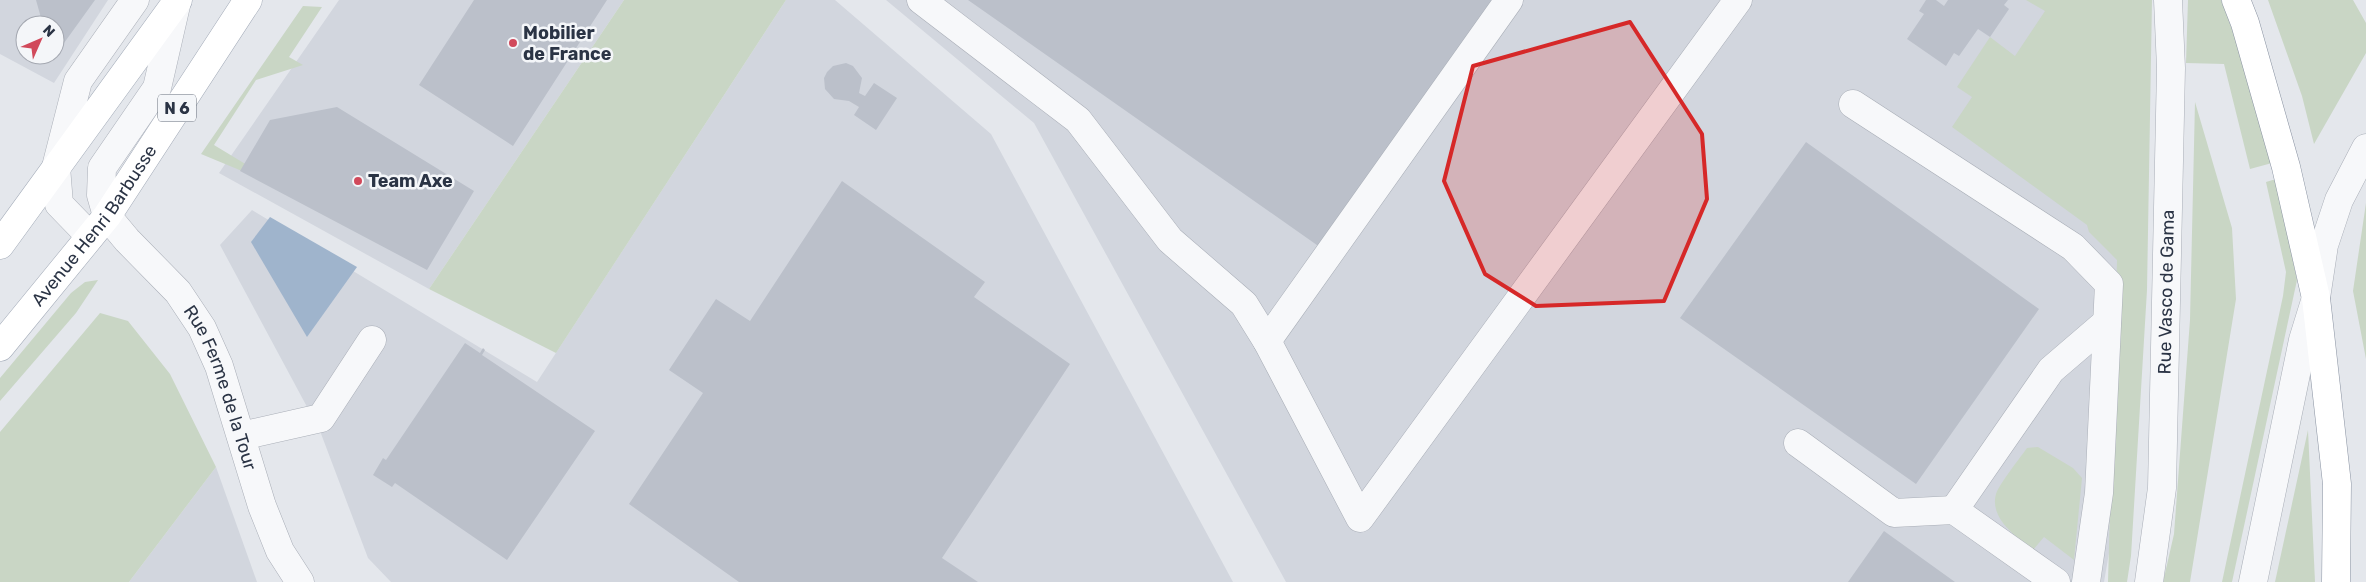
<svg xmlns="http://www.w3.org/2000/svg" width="2366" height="582" font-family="Rubik,sans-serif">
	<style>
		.built { fill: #d2d6de; fill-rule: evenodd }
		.green { fill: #c9d6c5 }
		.water { fill: #9fb4cc }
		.building { fill: #bbc0ca }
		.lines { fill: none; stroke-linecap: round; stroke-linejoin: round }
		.minor-casing { stroke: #a9aeb7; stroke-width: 29 }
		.major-casing { stroke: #a3abb8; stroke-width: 29 }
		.highway-casing { stroke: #8b94a3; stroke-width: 29 }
		.minor { stroke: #f7f8fa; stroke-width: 28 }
		.major { stroke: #fff; stroke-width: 28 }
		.highway { stroke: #fff; stroke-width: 28 }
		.marked { fill: #d62828; fill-opacity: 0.2; stroke: #d62828; stroke-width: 4; stroke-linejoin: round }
		.poi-dot { fill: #d1495b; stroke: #f4f6f9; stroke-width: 2 }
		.labels { text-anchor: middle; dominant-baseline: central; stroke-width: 5; stroke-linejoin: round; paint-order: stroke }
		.shield { fill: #f4f6f9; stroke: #676e7b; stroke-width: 1 }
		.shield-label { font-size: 16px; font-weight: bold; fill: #2b3445 }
		.poi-label { font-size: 18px; font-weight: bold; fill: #2b3445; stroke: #f4f6f9; text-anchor: start }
		.street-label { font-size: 18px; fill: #2b3445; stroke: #f4f6f9 }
	</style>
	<rect width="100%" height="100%" fill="#e4e7ec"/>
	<!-- built -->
	<path class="built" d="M0,0h108l-54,83 -54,-29zM25,25h30v30h-30z
		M339,0h285l-195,289 -210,-116z
		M786,0h49l156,134 242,448h-842l-23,-24 -48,-127 -100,-186 32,-35 285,172z
		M886,0h1259l-4,367 -37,215h-818l-252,-459z
		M216,467l41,115h-128z"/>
	<!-- green -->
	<path class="green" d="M624,0h162l-230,353 -127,-64z
		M2026,0h126l-5,290 -16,266 -4,26h-19l9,-322 -28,-28 -2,-7 -135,-98 20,-30 -15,-10 33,-50 25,19 30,-45z
		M2188,0h33l26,69 25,94 -22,6 -26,-105 -38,-1z
		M2268,0h85l13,23v30l-52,91 -12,-48z
		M303,6l19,1 -33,50 14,8 -47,15 -42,65 33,20 -5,6 -41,-17z
		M2195,102l37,126 4,71 -46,283h-27l11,-48 16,-214z
		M2276,179l21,101 -65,302h-10l61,-286 3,-24 -20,-90z
		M2366,203v156l-13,-68z
		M98,280l-22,33 -76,88v-23l71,-85 14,-11z
		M100,313l28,8 42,53 46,93 -87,115h-129v-150z
		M2308,430l7,152h-40z
		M2038,447l35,21 9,10 -8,82 -30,-23 -11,13c-16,-12 -44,-32 -37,-56 4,-11 24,-36 31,-46z"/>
	<!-- water -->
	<path class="water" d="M270,217l87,50 -50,70 -56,-95z"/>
	<!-- building -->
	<path class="building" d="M36,0h59l-36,50 -4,-3v-22h-12z
		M474,0h133l-94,146 -94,-61z
		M968,0h532l-176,250z
		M1926,0h10l8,6 4,-6h60l-4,5 5,4 -19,28 -12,-8 -19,27 -5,-3 -8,13 -39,-27 17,-25 -5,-3z
		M846,63l7,3 9,12 -3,15 6,3 9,-13 23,15 -21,32 -22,-15 5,-8 -10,-6 -15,-2 -9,-10 -1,-11 3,-6 6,-6z
		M337,107l137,84 -47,79 -187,-99 30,-51z
		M1806,142l233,167 -123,175 -236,-166z
		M842,181l143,101 -11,15 96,67 -128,194 36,24h-239l-110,-78 74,-111 -34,-23 47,-71 34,22z
		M465,343l15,10 3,-5 2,2 -3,5 113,76 -88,129 -112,-77 -3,4 -19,-12 10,-17 3,2z
		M1884,531l71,51h-107z"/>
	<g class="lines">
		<!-- minor casing -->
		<g class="minor-casing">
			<g id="minor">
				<path d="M921,0l157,120 92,120 74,64 23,37 93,177 378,-518"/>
				<path id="s1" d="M177,1l-20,87 -55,80 -1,27 6,21 20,24 51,52 24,36 17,38 43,140 18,45 20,31"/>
				<path d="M1853,104l220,143 36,37 -10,209 -13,89"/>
				<path d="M90,236l-31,-32 -3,-37 22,-86 57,-81"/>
				<path d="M1267,341l242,-341"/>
				<path d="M241,436l80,-18 51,-78"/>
				<path d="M1798,443l96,70 60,-3"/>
				<path d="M2056,582l-102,-72 97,-140 56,-48"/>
				<path id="s2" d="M2149,582l13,-94 9,-420 -3,-68"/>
				<path d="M2253,582l50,-242 13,-42 8,-53 15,-45 27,-52"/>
			</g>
		</g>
		<!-- major casing -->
		<g class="major-casing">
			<g id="major">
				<path d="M0,245l178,-245"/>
				<path id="s3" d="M0,347l107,-131 141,-216"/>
			</g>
		</g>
		<!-- highway casing -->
		<g class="highway-casing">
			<path id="highway" d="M2236,0l9,23 41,144 30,131 21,186 -1,98"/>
		</g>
		<!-- minor -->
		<use href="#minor" class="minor"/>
		<!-- major -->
		<use href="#major" class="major"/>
		<!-- highway -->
		<use href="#highway" class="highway"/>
	</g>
	<!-- marked area -->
	<path class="marked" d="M1630,22l72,112 5,65 -43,102 -128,5 -51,-32 -41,-93 29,-115z"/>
	<!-- markers -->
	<g class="poi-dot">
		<circle cx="513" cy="43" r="5"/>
		<circle cx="358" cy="181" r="5"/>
	</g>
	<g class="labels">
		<!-- shield labels -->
		<rect class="shield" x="158" y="94.5" width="38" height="27" rx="4"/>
		<g class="shield-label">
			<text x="177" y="108">N 6</text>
		</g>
		<!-- poi labels -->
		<g class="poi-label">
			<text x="523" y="33">Mobilier<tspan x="523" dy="21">de France</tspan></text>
			<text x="368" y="181">Team Axe</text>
		</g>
		<!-- street labels -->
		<g class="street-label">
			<text stroke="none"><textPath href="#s3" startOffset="154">Avenue Henri Barbusse</textPath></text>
			<text stroke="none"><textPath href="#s2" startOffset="291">Rue Vasco de Gama</textPath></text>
			<text stroke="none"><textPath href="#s1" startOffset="445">Rue Ferme de la Tour</textPath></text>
		</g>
	</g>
	<!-- north arrow -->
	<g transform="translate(40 40) rotate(45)"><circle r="24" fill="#f4f6f9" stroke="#a4a8b1"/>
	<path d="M0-4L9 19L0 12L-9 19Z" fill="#d1495b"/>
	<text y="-8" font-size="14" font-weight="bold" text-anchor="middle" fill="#2b3445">N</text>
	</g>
</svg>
